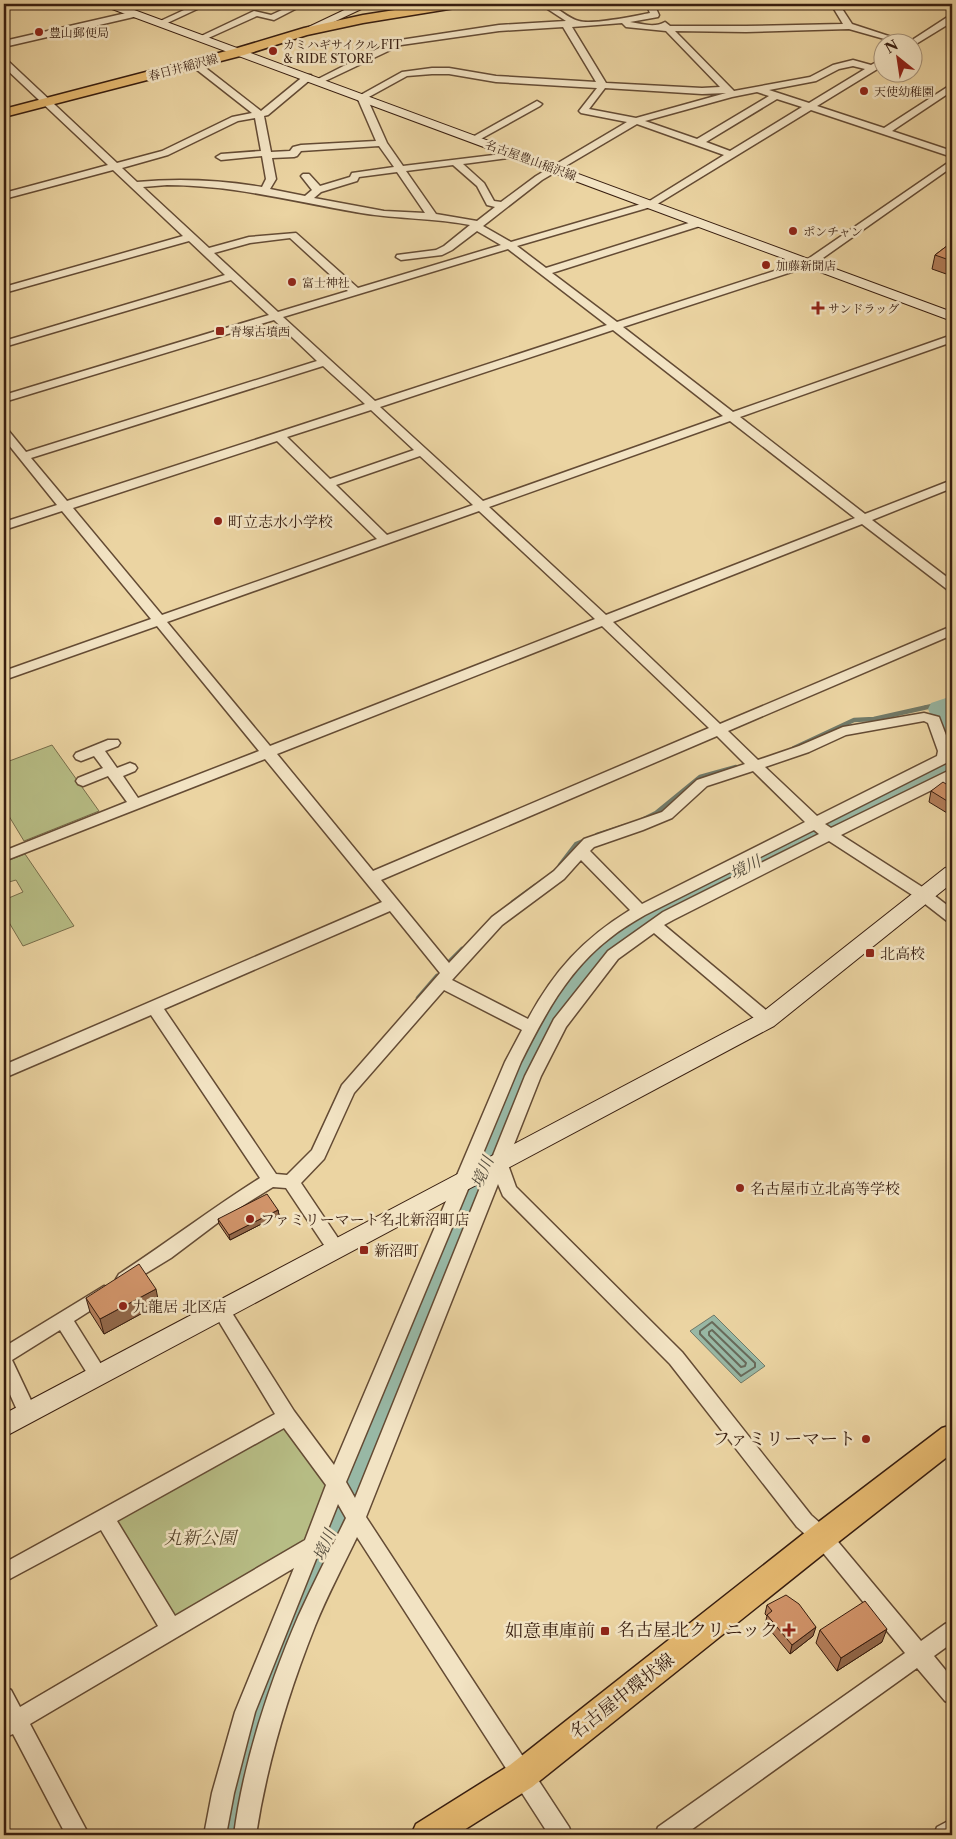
<svg xmlns="http://www.w3.org/2000/svg" width="956" height="1839" font-family="'Libre Caslon Text','Noto Serif JP',serif">
	<style>
		.green { fill: #b7bd85; stroke: #776d4a }
		.water { fill: #98b8a5; stroke: #717a69 }
		.lines { fill: none; stroke-linecap: round; stroke-linejoin: round }
		.shore { stroke: #686a5a; stroke-width: 2 }
		.stream-far1 { stroke: #717a69; stroke-width: 4 }
		.stream { stroke: #717a69; stroke-width: 4.5 }
		.river { fill: #98b8a5; fill-rule: evenodd }
		.street-casing { stroke: #644b34; stroke-width: 3 }
		.secondary-casing { stroke: #371d0f; stroke-width: 2 }
		.primary-casing { stroke: #371d0f; stroke-width: 3 }
		.street { fill: #f2e3c3; fill-rule: evenodd }
		.secondary { fill: #f2e3c3; fill-rule: evenodd }
		.primary { fill: #e6ba71; fill-rule: evenodd }
		.wall { fill: #b47f5b; stroke: #371d0f }
		.shaded-wall { fill: #92684a; stroke: #371d0f }
		.building { fill: #d1946a; stroke: #371d0f }
		.poi-dot { fill: #8f2418; stroke: #f2e3c3; stroke-width: 2 }
		.labels { text-anchor: middle; dominant-baseline: central; stroke-width: 5; stroke-linejoin: round; paint-order: stroke }
		.far-poi-label { font-size: 12px; fill: #371d0f; stroke: #f2e3c3; text-anchor: start }
		.far-street-label { font-size: 12px; fill: #371d0f; stroke: #f2e3c3 }
		.poi-label { font-size: 15px; fill: #371d0f; stroke: #f2e3c3; text-anchor: start }
		.water-label { font-size: 16px; font-style: italic; fill: #544c3c; stroke: #f2e3c3 }
		.near-poi-label { font-size: 18px; fill: #371d0f; stroke: #f2e3c3; text-anchor: end }
		.near-park-label { font-size: 18px; font-style: italic; fill: #57452c; stroke: #f2e3c3 }
		.near-street-label { font-size: 18px; fill: #371d0f; stroke: #f2e3c3 }
	</style>
	<rect width="100%" height="100%" fill="#ebd4a2"/>
	<filter id="stains"><feTurbulence type="fractalNoise" baseFrequency=".004" numOctaves="4"/><feColorMatrix values="0 0 0 0 .2 0 0 0 0 .09 0 0 0 0 .02 0 0 0 .5 -.17"/></filter>
	<radialGradient id="worn" r=".72"><stop offset=".6" stop-color="#630" stop-opacity="0"/><stop offset="1" stop-color="#630" stop-opacity=".3"/></radialGradient>
	<!-- green -->
	<path class="green" d="M52,745l47,66 -75,30 -20,-33v-45z
		M25,854l49,72 -51,20 -19,-32v-14l19,-8 -7,-12 -7,2 -5,-8v-12z
		M287,1419l47,64 -23,62 -139,82 -65,-109z"/>
	<!-- water -->
	<path class="water" d="M714,1315l51,51 -24,17 -51,-52z"/>
	<g class="lines">
		<!-- shore -->
		<path class="shore" d="M712,1322l43,41v4l-14,9 -41,-42v-3z
			M712,1330l34,33 -1,3 -4,1 -32,-32v-3z"/>
		<!-- stream-far1 -->
		<path class="stream-far1" d="M926,707h9"/>
		<!-- stream -->
		<path class="stream" d="M932,706l8,3
			M794,748l60,-28 20,-1 58,-13
			M642,820l14,-7 44,-36 36,-10
			M597,835l28,-9
			M560,865l16,-21 12,-5
			M513,902l22,-16
			M450,961l12,-12
			M418,998l19,-22"/>
		<!-- river -->
		<path class="river" d="M952,696v50l-9,-2 -15,-35 3,-6z
			M952,755v18l-287,146c-37,23 -74,51 -96,89 -10,18 -18,38 -26,57l-216,515 -64,174 -15,81h-40l17,-81 66,-174 222,-515c11,-23 20,-48 34,-69 25,-39 60,-67 98,-91l298,-148z"/>
		<!-- street casing -->
		<g class="street-casing">
			<path id="street" d="M197,4h11l-45,21 -7,-2z
				M295,4h10l-31,16 -17,-4 -53,24 -7,-2 57,-27 17,4z
				M540,4c16,-1 24,13 39,17 13,4 56,-5 71,-8l-4,-9h8l5,11 -1,2 -28,5c12,2 25,6 35,0l5,4h76l97,-2 -12,-20h8l13,20 55,18h-12l-46,-13 -103,3 -71,-1 59,60 76,-14 23,-12 20,-5 18,5 13,-7v7l-67,41 67,22 68,-44v7l-60,40 60,20v6l-141,-47 -157,96 -137,40 29,22 149,-47h8v4l-151,48 65,49 188,-61 147,-101v7l-139,98 -190,62 110,85 219,-77v7l-212,75 125,97 87,-34v8l-80,32 80,61v10l-4,-1 -86,-66 -249,98 107,102 232,-98v9l-224,96 30,29 41,-14 44,-19 81,-14 15,4 13,34 -4,11 -123,62 6,4 121,-59v11l-111,55 89,57 22,17v13l-5,-1 -27,-21 -91,-59 -156,79 -9,5 109,91 2,4 -2,4 -6,2 -6,-2 -107,-91 -36,26 -52,68 -25,49 -34,86 9,25 166,165 129,163 18,16 92,110 24,-17 7,-3v22l-18,13 18,22v26l-7,-3 -28,-33 -233,167h-29l3,-8 247,-174 -90,-110 -18,-16 -127,-163 -167,-168 -5,-12 -132,333 203,310 3,8h-23l-192,-298c-14,29 -30,59 -42,89 -27,68 -48,137 -59,209h-22c9,-71 35,-151 64,-218 15,-33 32,-66 48,-99l-8,-14 -83,208 -21,81 -8,42h-22l8,-42 23,-81 59,-144 -264,156 59,111h-23l-53,-101 -9,4v-51l7,3 9,17 138,-81 -57,-96 -97,52v-19l271,-149 -63,-104 3,-5 6,-3 6,3 67,106 40,54 171,-403 17,-32 -78,-40 -90,103 -30,66 -23,24 41,61 3,5 -3,5 -6,2 -6,-2 -44,-66 -13,-1 -45,28 -57,43 -46,28 -6,-2 -3,-5 3,-5c48,-31 93,-66 141,-96l-109,-163 -147,63v-13l378,-163 -117,-143 -261,102v-10l123,-49 -19,-26 -25,10 -5,-2 -2,-3 2,-3 25,-10 -9,-12 -13,5 -5,-2 -2,-3 2,-3 32,-13h10l2,3 -2,3 -13,5 12,17 13,-5 5,2 2,3 -2,3 -12,5 15,22 121,-47 -102,-125 -153,54v-9l147,-52 -89,-108 -58,19v-8l53,-17 -53,-66v-10l4,1 18,22 291,-91 -43,-41 -270,82v-7l265,-80 -38,-35 -227,67v-6l221,-66 -36,-34 -185,52v-6l179,-51 -70,-66 -109,29v-6l104,-28 -104,-98v-8l3,1 110,103 45,-12 70,-34 20,-4 -60,-47v-4h6l63,49 44,-36h6v4l-43,36 -4,1 7,36 19,-1 3,-4 8,-2 75,-4 -19,-44 45,-25 30,-4h17l47,8 100,6 -33,-55 -64,4 -98,14 -80,38 -3,1 -4,-3 71,-36 15,-5 99,-15 67,-4zM622,23l4,4 40,4 54,56 -18,1 -96,-5 -34,-56zM853,66l12,3 -56,34 -40,-13 47,-9 23,-12zM432,74h17l47,8 101,6 -18,23 2,2 46,9 -91,54 -35,26 -7,-1 -10,-18 -21,-19 52,-7 3,-1v-4l-115,14 -16,-23 -20,-45 40,-22zM605,88l97,6 24,-1 -90,25 -47,-9zM757,92l12,4 -72,43 -52,-18 87,-24zM777,99l25,8 -72,44 -24,-9zM255,118l6,33 -40,3 -5,3 5,3 41,-4 4,23 -4,8c-42,-7 -82,-9 -125,-5l-15,-14 46,-13 70,-34zM637,124l87,31 -76,47 -137,40 -28,-16 59,-46zM379,146l15,21 -42,6 -2,4 -30,9 -11,-12h-6l-2,2 11,14 -7,6 -35,-7 6,-10 -4,-21 22,-1 3,-1 4,-5zM453,165l24,21 10,19 8,2 -18,14 -41,-7 -30,-43zM397,172l28,41 -41,-2 -70,-13 7,-6 36,-11 2,-4zM167,185c67,0 128,17 194,28 36,6 73,5 109,12l-26,21 -8,4 -39,5 -1,2 5,3 41,-5 10,-5 25,-19 24,14 -143,43 -62,-55 -47,4 -40,11 -66,-61zM290,238l58,53 -70,21 -64,-59 36,-10zM508,249l99,76 -232,76 -92,-84zM613,330l110,86 -240,85 -103,-94zM323,366l42,38 -298,97 -36,-43zM371,410l43,40 -84,29 -43,-42zM730,421l125,97 -249,97 -117,-108zM277,441l100,98 -215,76 -89,-107zM420,456l53,49 -86,30 -51,-50zM479,511l116,108 -325,127 -103,-124zM602,626l107,102 -336,143 -96,-117zM924,721l4,2 10,28 -1,5 -120,60 -52,-49 44,-15 37,-17zM717,736l28,28 -48,16 -35,32 -78,27 -30,32 -62,46 -43,46 -68,-83zM753,771l52,51 -163,82 -52,-53 4,-4 49,-17 29,-12 35,-32zM814,830l5,4 -156,78 -55,39 -54,68 -29,57 -170,422 -9,-16 175,-420c23,-46 47,-92 89,-124 11,-9 23,-16 35,-23zM581,860l49,50c-47,29 -76,61 -102,109l-76,-39 50,-55 62,-46zM390,911l50,62 -98,112 -30,65 -25,25 -11,-1 -112,-165zM284,1428l42,57 -21,55 -130,76 -58,-95z
				M135,11l4,3 -1,2 -134,31v-6z
				M949,16h3v6l-36,22 -7,-2z
				M537,101l5,3 -2,2 -63,35h-6l-2,-2z
				M104,1286l6,2 3,5 -3,5 -36,23 30,48 3,6 -3,6 -6,2 -6,-2 -32,-51 -48,30 25,53 -2,6 -7,2 -7,-2 -17,-38v-34z
				M952,1819v16h-18l3,-8z"/>
		</g>
		<!-- secondary casing -->
		<g class="secondary-casing">
			<path id="secondary" d="M103,4h15l834,308v9l-848,-315z
				M357,4h15l-64,30h-8l-2,-2z
				M952,866v17l-178,143 -770,411v-23l756,-400 185,-146z"/>
		</g>
		<!-- primary casing -->
		<g class="primary-casing">
			<path id="primary" d="M433,4h28l-6,4 -92,15 -56,12 -63,20 -240,62v-8l230,-60 70,-21 59,-13z
				M952,1425v28l-120,94 -300,240 -76,48h-45l5,-11 94,-59 302,-238 130,-99z"/>
		</g>
		<!-- street -->
		<use href="#street" class="street"/>
		<!-- secondary -->
		<use href="#secondary" class="secondary"/>
		<!-- primary -->
		<use href="#primary" class="primary"/>
	</g>
	<!-- wall -->
	<path class="wall" d="M952,242v34l-20,-7 3,-14z
		M952,788v28l-23,-14 2,-11z
		M278,1210l1,5 -49,25 -11,-16 -1,-5z
		M86,1298l73,6 -55,30 -14,-22z
		M767,1605l46,31 -23,18 -25,-30 2,-8 -2,-2z
		M820,1630l62,12 -45,29 -21,-28z"/>
	<!-- shaded-wall -->
	<path class="shaded-wall" d="M278,1210l1,5 -49,25 -1,-5z
		M156,1289l3,15 -55,30 -4,-15z
		M816,1627l-3,9 -23,18 2,-9z
		M887,1629l-5,13 -45,29 4,-13z"/>
	<!-- building -->
	<path class="building" d="M952,242v19l-17,-6z
		M943,782l9,6v16l-21,-13z
		M267,1194l11,16 -49,25 -11,-16z
		M139,1264l17,25 -56,30 -14,-21z
		M786,1595l13,9 17,23 -24,18 -25,-30 5,-4 -5,-6z
		M865,1601l22,28 -46,29 -21,-28z"/>
	<!-- markers -->
	<g class="poi-dot">
		<circle cx="39" cy="32" r="5"/>
		<circle cx="273" cy="51" r="5"/>
		<circle cx="864" cy="91" r="5"/>
		<circle cx="793" cy="231" r="5"/>
		<circle cx="766" cy="265" r="5"/>
		<circle cx="292" cy="282" r="5"/>
		<path d="M815.5 300.5h5v5h5v5h-5v5h-5v-5h-5v-5h5z"/>
		<rect x="215" y="326" width="10" height="10" rx="2.5"/>
		<circle cx="218" cy="521" r="5"/>
		<rect x="865" y="948" width="10" height="10" rx="2.5"/>
		<circle cx="740" cy="1188" r="5"/>
		<circle cx="250" cy="1219" r="5"/>
		<rect x="359" y="1245" width="10" height="10" rx="2.5"/>
		<circle cx="123" cy="1306" r="5"/>
		<circle cx="866" cy="1439" r="5"/>
		<path d="M786.5 1622.5h5v5h5v5h-5v5h-5v-5h-5v-5h5z"/>
		<rect x="600" y="1626" width="10" height="10" rx="2.5"/>
	</g>
	<g class="labels">
		<!-- far-poi labels -->
		<g class="far-poi-label">
			<text x="49" y="32">豊山郵便局</text>
			<text x="283" y="44">カミハギサイクル FIT<tspan x="283" dy="14">&amp; RIDE STORE</tspan></text>
			<text x="874" y="91">天使幼稚園</text>
			<text x="803" y="231">ポンチャン</text>
			<text x="776" y="265">加藤新聞店</text>
			<text x="302" y="282">富士神社</text>
			<text x="828" y="308">サンドラッグ</text>
			<text x="230" y="331">青塚古墳西</text>
		</g>
		<!-- far-street labels -->
		<g class="far-street-label">
			<text transform="translate(183 67) rotate(-15)">春日井稲沢線</text>
			<text transform="translate(531 160) rotate(20)">名古屋豊山稲沢線</text>
		</g>
		<!-- poi labels -->
		<g class="poi-label">
			<text x="228" y="521">町立志水小学校</text>
			<text x="880" y="953">北高校</text>
			<text x="750" y="1188">名古屋市立北高等学校</text>
			<text x="260" y="1219">ファミリーマート名北新沼町店</text>
			<text x="374" y="1250">新沼町</text>
			<text x="133" y="1306">九龍居 北区店</text>
		</g>
		<!-- water labels -->
		<g class="water-label">
			<text transform="translate(745 867) rotate(-27)">境川</text>
			<text transform="translate(482 1172) rotate(-67)">境川</text>
			<text transform="translate(324 1545) rotate(-67)">境川</text>
		</g>
		<!-- near-poi labels -->
		<g class="near-poi-label">
			<text x="856" y="1439">ファミリーマート</text>
			<text x="778" y="1630">名古屋北クリニック</text>
			<text x="595" y="1631">如意車庫前</text>
		</g>
		<!-- near-park labels -->
		<g class="near-park-label">
			<text x="200" y="1538">丸新公園</text>
		</g>
		<!-- near-street labels -->
		<g class="near-street-label">
			<text transform="translate(622 1696) rotate(-38)">名古屋中環状線</text>
		</g>
	</g>
	<!-- margin -->
	<rect width="956" height="1839" fill="none" stroke="#ebd4a2" stroke-width="20"/>
	<rect x="5" y="5" width="946" height="1829" fill="none" stroke="#371d0f" stroke-width="2.5"/>
	<rect x="10" y="10" width="936" height="1819" fill="none" stroke="#371d0f"/>
	<!-- north arrow -->
	<g transform="translate(898 58) rotate(330)"><circle r="24" fill="#f2e3c3" stroke="#a7947b"/>
	<path d="M0-4L9 19L0 12L-9 19Z" fill="#8f2418"/>
	<text y="-8" font-size="14" font-weight="bold" text-anchor="middle" fill="#371d0f">N</text>
	</g>
	<rect width="100%" height="100%" filter="url(#stains)"/>
	<rect width="100%" height="100%" fill="url(#worn)"/>
</svg>
